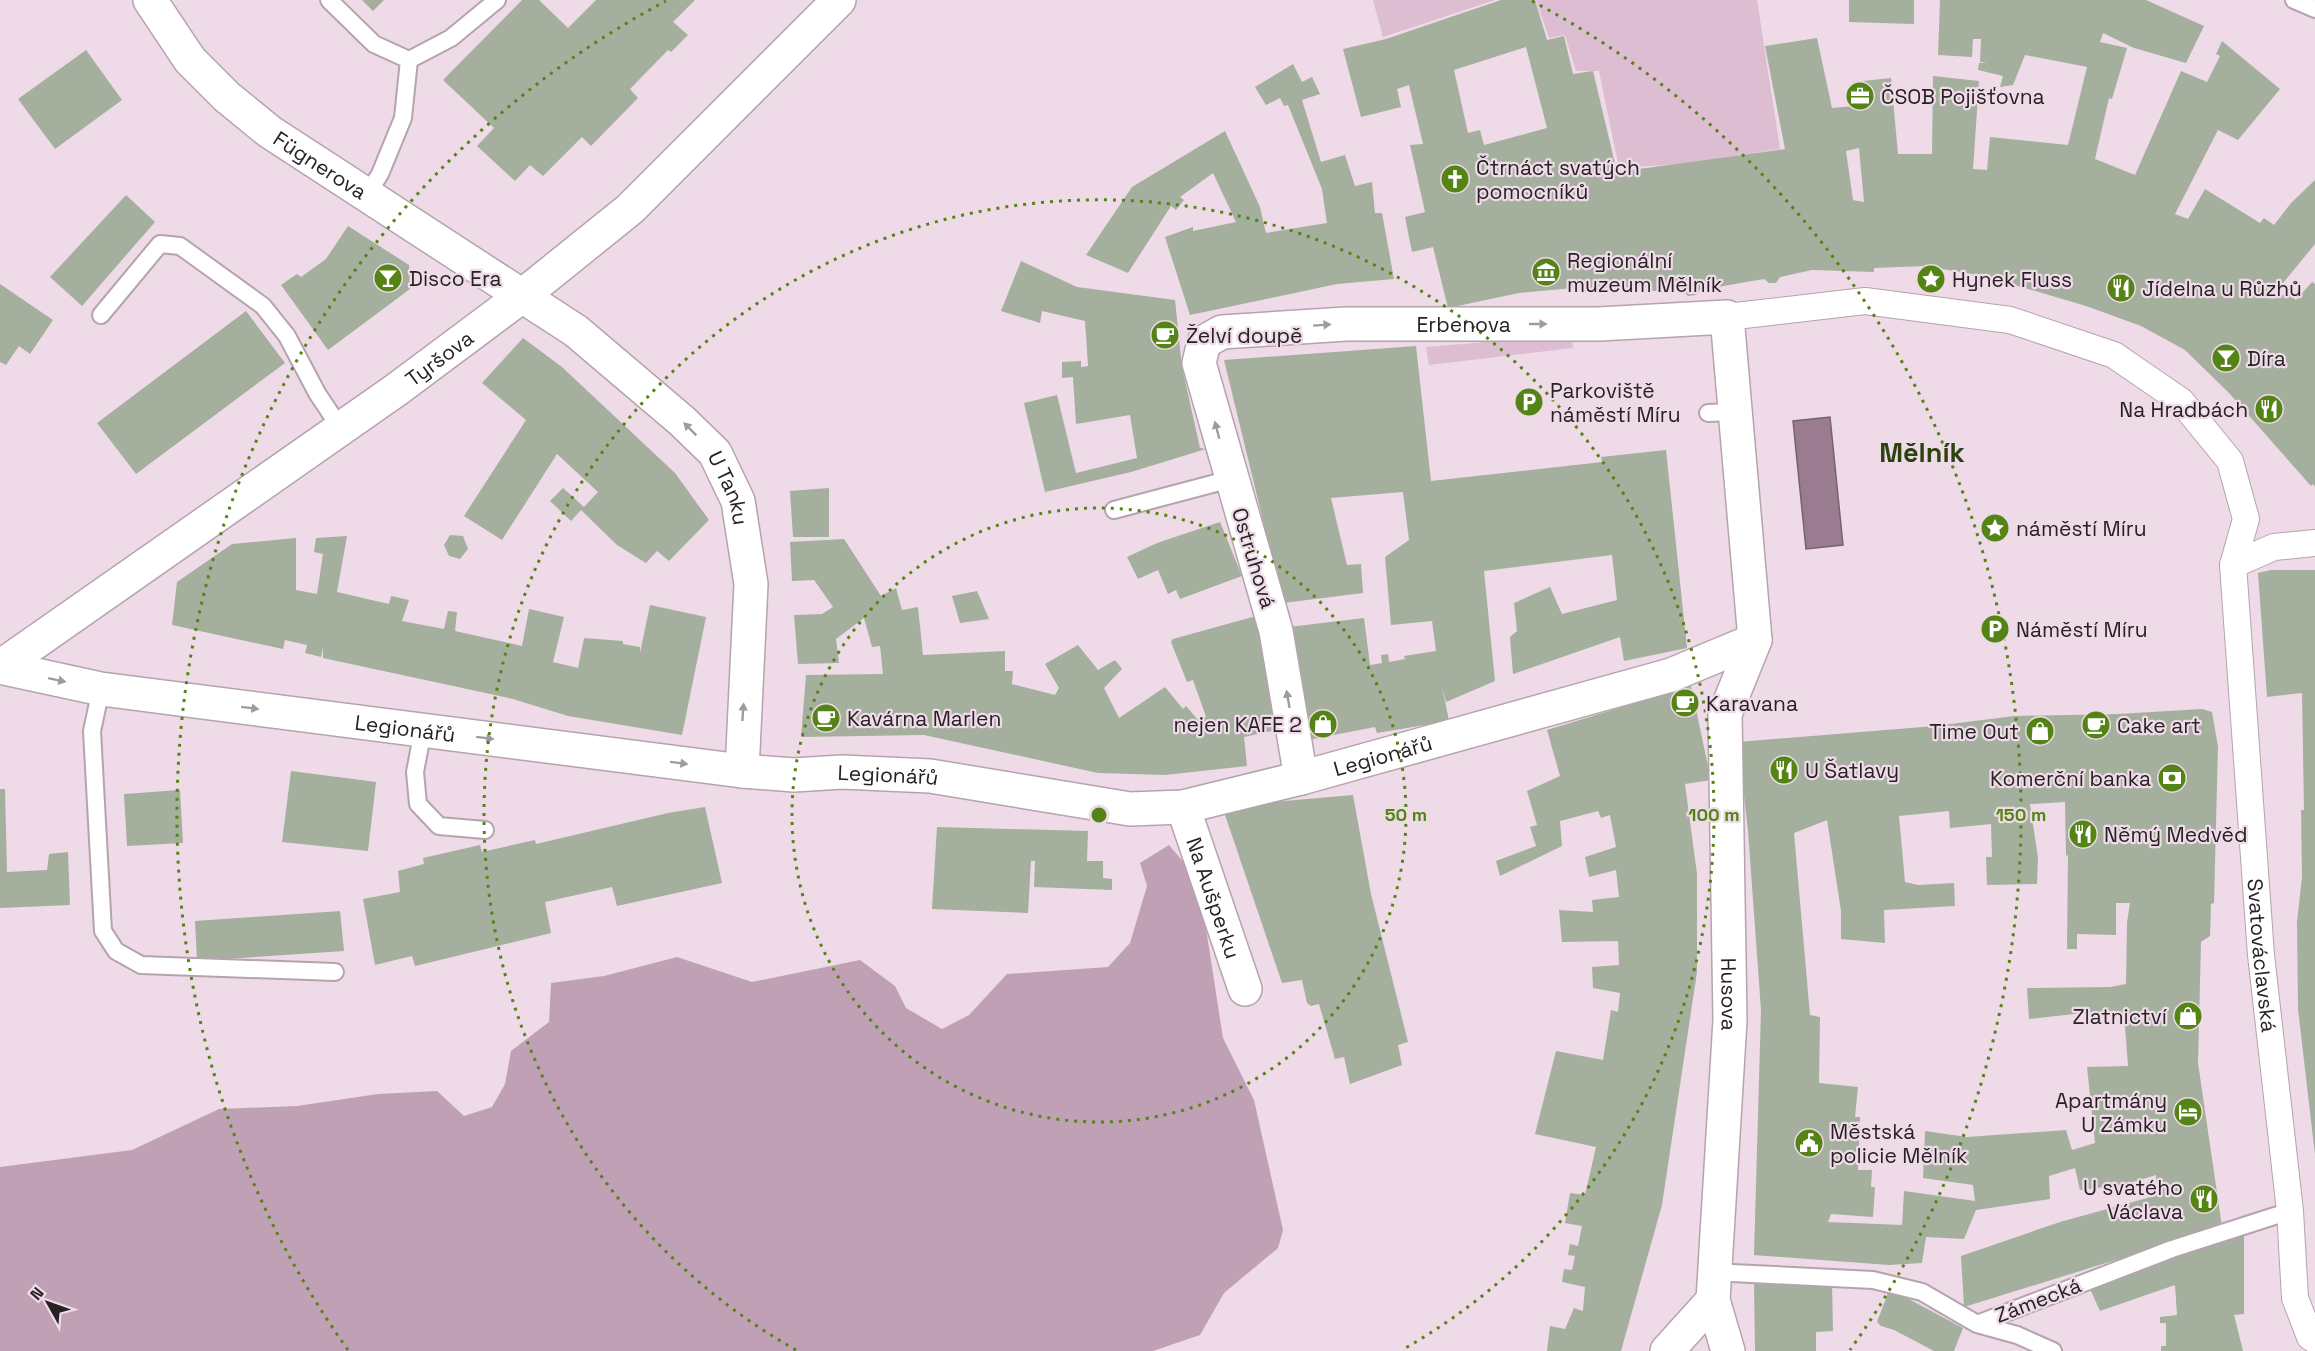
<svg xmlns="http://www.w3.org/2000/svg" width="2315" height="1351" font-family="'Space Grotesk',sans-serif">
	<style>
		.green { fill: #ddbdd2 }
		.forest { fill: #c0a0b5 }
		.water { fill: #9a7c90; stroke: #786170; stroke-width: 1.5 }
		.building { fill: #a5af9e; fill-rule: evenodd }
		.lines { fill: none; stroke-linecap: round; stroke-linejoin: round }
		.service-casing { stroke: #b5a3ae; stroke-width: 20 }
		.pedestrian-casing { stroke: #b5a3ae; stroke-width: 28 }
		.minor-casing { stroke: #b5a3ae; stroke-width: 36 }
		.tertiary-casing { stroke: #b5a3ae; stroke-width: 36 }
		.service { stroke: #fff; stroke-width: 16 }
		.pedestrian { stroke: #fff; stroke-width: 26 }
		.minor { stroke: #fff; stroke-width: 33 }
		.tertiary { stroke: #fff; stroke-width: 33 }
		.oneway { fill: #9e9b9d }
		.ring { fill: none; stroke: #548415; stroke-width: 3; stroke-dasharray: 3 6 }
		.labels { text-anchor: middle; dominant-baseline: central; stroke-width: 4.5; stroke-linejoin: round; paint-order: stroke }
		.poi-label { font-size: 21px; fill: #272125; stroke: #eedbe7; text-anchor: start }
		.street-label { font-size: 21px; fill: #272125; stroke: #eedbe7 }
		.district-label { font-size: 27px; font-weight: bold; fill: #2b4211; stroke: #eedbe7 }
		.centre { fill: #548415; stroke: #eedbe7; stroke-width: 3 }
		.ring-label { font-size: 18px; text-anchor: middle; font-weight: bold; fill: #548415; stroke: #eedbe7; stroke-width: 4.5; stroke-linejoin: round; paint-order: stroke }
	</style>
	<rect width="100%" height="100%" fill="#eedbe7"/>
	<!-- green -->
	<path class="green" d="M1373,0h122l-112,37z
		M1536,0h221l23,149 -100,15 -61,4 -20,-97h-23l-11,-36 -16,3z
		M1572,335l1,13 -144,17 -3,-18z"/>
	<!-- forest -->
	<path class="forest" d="M1169,845l23,27 13,50 18,116 31,62 29,130 -5,18 -54,45 -24,42 -47,16h-1153v-184l132,-17 87,-41 78,-3 81,-12 59,-3 27,25 28,-9 13,-23 6,-33 38,-29 2,-39 53,-7 73,-19 75,25 108,-22 35,26 11,22 36,21 27,-14 38,-41 101,-7 22,-24 17,-57 -7,-23z"/>
	<!-- water -->
	<path class="water" d="M1830,417l13,128 -37,4 -13,-128z"/>
	<!-- building -->
	<path class="building" d="M362,0h22l-11,11z
		M522,0h17l29,28 28,-28h99l-22,22 15,13 -17,17 -3,-2 -38,39 8,9 -47,48 -9,-9 -39,39 -13,-11 -15,16 -38,-35 17,-18 -51,-48z
		M1501,0h34l12,40 17,-4 9,38 20,-3 24,101 168,-23 -20,-103 52,-8 15,70 23,-2 -2,-24 38,-4 7,76h34l1,-78 46,5 -6,88 14,1 3,-33 78,8 19,-78 -62,-12 -12,30 -13,2 3,-11 -25,-6 1,-7h8l-7,-1 1,-23h-8l-1,18 -34,-2 2,-55h206l58,26 -18,37 -52,-15 -31,-15 -3,9 27,6 -15,51 -3,-1 -14,61 40,16 46,-104 26,11 13,-26 -4,-2 6,-13 58,48 -42,51 -20,-10 -43,84 13,5 17,-30 55,34 4,-5 10,7 17,-22 24,-23v64l-36,44 -9,3 3,8 15,-6 8,7 16,-18 3,2v203l-2,-3 -2,2 -82,-93 -44,-43 -44,-24 -55,-20 -102,-30 -59,-10 -51,2v4l-62,-2 -32,7 -4,6h-7l-5,-4 -64,11 -4,5 -8,1 -6,-6 -31,1v-4l-78,1 -54,5 -71,15 -15,-61 -21,5 -7,-35 20,-5 -15,-67 13,-1 -14,-59 -12,4 4,18 -40,10 -18,-68 43,-10zM1526,47l21,81 -63,17 -4,-15 -12,3 -14,-63zM1859,148l5,54 -11,-2 -7,-49z
		M1849,0h65v24l-65,-2z
		M86,50l36,50 -67,49 -37,-50z
		M1293,64l9,18 10,-5 8,17 -18,6 19,62 24,-7 10,31 17,-4 3,31h7l12,66 -57,5 -147,31 -25,-78 28,-10v4l43,-9 -23,-49 -33,24 4,3 -8,10 -5,-4 -43,67 -42,-18 46,-68 93,-56 35,76 6,26 61,-10 -5,-34 -34,-84 -4,1 -4,-8 -14,7 -11,-18z
		M126,195l29,27 -73,84 -32,-29z
		M348,226l61,39 1,24 -82,61 -47,-65 16,-11 4,3 25,-18z
		M1021,261l56,26 98,13 7,67 18,81 6,1 -75,23 -86,20 -21,-89 33,-8 19,78 61,-15 -7,-43 -54,9 -3,-47 -11,1v-16l19,-1v6l7,-1 -3,-45 -43,-10 -2,12 -39,-12z
		M0,284l53,36 -23,34 -11,-8 -13,19 -6,-3z
		M246,311l39,52 -149,111 -39,-51z
		M523,338l39,29 113,106 34,47 -40,41 -12,-10 -11,12 -29,-18 -36,-35 -10,11 -21,-20 13,-13 21,19 14,-15 -41,-38 -55,86 -38,-24 62,-96 -44,-37z
		M1416,346l15,135 171,-19 -1,-5 65,-7 21,198 -63,13 -4,-24 -107,37 -3,-37 7,-6 -3,-28 36,-16 12,27 55,-14 -5,-45 -128,16 11,110 -49,21 -4,-16 7,35 -72,12 -2,-6 -72,14 -14,-114 75,-9 6,47 12,-2 -1,-8 7,-1 1,8 16,-3 -1,-3 32,-5 -4,-30 -41,4 -6,-68 24,-17 -6,-48 -72,6 16,67 14,-1 2,29 -80,10 -59,-243z
		M829,488v49h-36l-3,-46z
		M1220,522l22,54 -62,23 -4,-9 -8,4 -10,-24 -20,9 -11,-22 30,-14z
		M450,535l13,1 5,13 -8,10 -11,-3 -5,-11z
		M347,536l-10,56 52,12 2,-8 18,4 -7,21 42,8 4,-18 9,1 -2,19 67,15 7,-37 35,8 -11,45 25,6 6,-30 39,3v3l17,3v6l10,-48 56,12 -24,118 -114,-19 -55,-17 -190,-41v-10l-2,9 -16,-4 2,-8 -22,-5 -2,9 -111,-24 5,-43 55,-38 64,-6v52l21,4 6,-40 -9,-2 2,-14z
		M844,539l37,57 15,-8 6,22 16,-3 5,48 82,-4v20h8l-1,13 43,11 4,-7 -14,-24 33,-19 20,25 17,-10 7,9 -18,19 15,30 46,-31 18,22 3,-3 12,14 8,-3 -13,-37 -6,2 -16,-40 2,-3 83,-23 25,113 -37,8 3,29 -82,9 -67,-2 -174,-38 -123,2 5,-62 77,-1 -3,-28 -8,1 -8,-29 -28,21 3,24 -41,1 -4,-49 28,-1 11,-7 -19,-27 -22,1 -2,-39z
		M2271,570h44v585l-17,-146 -1,-87 5,-45 -1,-67h3l-2,-117 -35,4 -9,-124z
		M977,591l12,28 -29,4 -8,-27z
		M1691,686l20,94 -26,4 12,90v98l-35,233 -41,146h-74l3,-25 15,3 9,-21 9,3 2,-24 -23,-5 2,-13 8,1 3,-14 -7,-1 2,-11 8,2 4,-20 -17,-3 5,-30 15,2 11,-48 -61,-13 21,-83 47,9 8,-50 7,2 2,-19 -27,-5 -1,-21 27,-2 -1,-24 -56,1 -3,-32 34,2 -1,-12 27,-3 -3,-27 -27,7 -4,-20 31,-10 -6,-32 -9,3 -3,-7 -38,10 2,25 -62,30 -4,-15 40,-15 -6,-19 7,-2 -10,-34 33,-15 -13,-46z
		M2202,709l10,3 6,35 -4,156 -3,1 -1,32 -9,6 -3,121 24,164 -258,80 -3,-51 99,-34 98,-27 -2,-20 -33,10 -43,5 -5,-22 -26,8 1,23 -74,11 -12,29 -38,-2 -4,26 -33,2 -135,-10 7,-245 -13,-179 -10,-89 197,-16 79,-10 104,-2zM2065,802l1,54 2,-1 -1,94h10v-15l39,1v-32h14l-3,19 -1,62 -16,3 -83,1 2,31 63,-7 32,2 4,52 -41,1 8,76 -23,7 -6,-20 -99,7 -42,-6 -2,47 50,7 2,16 -71,-10 -2,34 -74,-3 3,-8 42,3 2,-30h-4l1,-17h-14l2,-53h-5l3,-30 -39,-4 1,-66 -10,-2 -16,-182 33,-13 14,91v28l44,4 -1,-33 71,-4 -1,-23 -36,2 -13,-3 -6,-66 50,-5 1,17 41,-4 1,33h-6l1,28 50,-1 1,-26 -8,-54z
		M291,771l85,11 -8,69 -86,-9z
		M0,789h5l2,83 40,-2 2,-16 19,-2 2,53 -70,3z
		M180,790l3,53 -56,3 -3,-52z
		M1353,795l18,99 37,148 -10,3 4,20 -52,19 -6,-27 -9,2 -16,-55 -8,2 -4,-3 -5,-23 -20,3 -59,-174 2,-3z
		M705,807l17,76 -105,23 -5,-19 -67,15 6,31 -136,33 -3,-10 -37,9 -12,-66 37,-7 -2,-21 26,-7 -1,-6 57,-13 2,7 53,-12 1,4 132,-31z
		M937,827l151,4 -1,30h16v17l9,1v11l-78,-3 1,-26h-4l-3,52 -96,-4z
		M340,911l4,40 -147,10 -2,-40z
		M2244,1234v80l-10,1 9,36h-82v-5h5v-23h-6v-6l17,-2 -2,-30 -75,26 -10,-22 41,-19z
		M1754,1283h78l1,48 -17,1v19h-61z
		M1888,1293l15,3 60,32 -9,23h-20l-40,-21 -13,-4 -4,-4z"/>
	<g class="lines">
		<!-- service casing -->
		<g class="service-casing">
			<path id="service" d="M329,0l45,44 35,16
				M2294,0l21,9
				M409,60l42,-22 46,-38
				M366,196l14,-22 23,-56 6,-58
				M101,315l59,-71 20,2 83,60 24,30 30,57 24,36
				M1708,413l27,-1
				M1114,510l117,-31
				M101,689l-9,42 11,200 13,20 25,14 194,7
				M423,730l-8,42 3,32 21,22 46,4
				M1712,1272l161,8 49,12 55,32 195,-75 118,-38
				M1977,1324l40,11 36,16"/>
		</g>
		<!-- pedestrian casing -->
		<g class="pedestrian-casing">
			<g id="pedestrian">
				<path id="s1" d="M1727,317l138,-16 145,19 104,35 67,46 49,60 16,58 -13,46 28,390 29,256 5,87 15,39 5,3"/>
				<path d="M2233,565l41,-18 41,-4"/>
			</g>
		</g>
		<!-- minor casing -->
		<g class="minor-casing">
			<g id="minor">
				<path id="s2" d="M150,0l40,60 37,37 43,35 306,199 106,90 33,32 23,48 13,83 -9,187"/>
				<path d="M522,296l108,-87 209,-209"/>
				<path id="s3" d="M0,667l101,22 641,82 52,4 48,-3 88,4 200,33 53,-2 118,-29 370,-103 84,-35"/>
				<path id="s4" d="M1301,778l-25,-147 -77,-268 5,-21 18,-10 124,-8h253l128,-7 28,323 -30,74 5,306 -17,280 15,51"/>
				<path id="s5" d="M1183,807l62,182"/>
				<path d="M1667,1351l46,-51"/>
			</g>
		</g>
		<!-- tertiary casing -->
		<g class="tertiary-casing">
			<g id="tertiary">
				<path id="s6" d="M0,667l396,-277 126,-94"/>
			</g>
		</g>
		<!-- service -->
		<use href="#service" class="service"/>
		<!-- pedestrian -->
		<use href="#pedestrian" class="pedestrian"/>
		<!-- minor -->
		<use href="#minor" class="minor"/>
		<!-- tertiary -->
		<use href="#tertiary" class="tertiary"/>
	</g>
	<!-- one-way arrows -->
	<defs><path id="oneway-solid" d="M-6-.8H1V-3.2L6.5 0L1 3.2V.8H-6Z" transform="scale(1.5)"/></defs>
	<g class="oneway">
		<use href="#oneway-solid" transform="translate(1538 324)"/>
		<use href="#oneway-solid" transform="translate(1322 325) rotate(-4)"/>
		<use href="#oneway-solid" transform="translate(690 429) rotate(-135)"/>
		<use href="#oneway-solid" transform="translate(1217 430) rotate(-105)"/>
		<use href="#oneway-solid" transform="translate(57 680) rotate(12)"/>
		<use href="#oneway-solid" transform="translate(1288 699) rotate(-100)"/>
		<use href="#oneway-solid" transform="translate(250 708) rotate(7)"/>
		<use href="#oneway-solid" transform="translate(743 712) rotate(-86)"/>
		<use href="#oneway-solid" transform="translate(485 738) rotate(7)"/>
		<use href="#oneway-solid" transform="translate(679 763) rotate(7)"/>
	</g>
	<!-- distance rings -->
	<g class="ring">
		<circle cx="1099" cy="815" r="307"/>
		<path d="M796 1350A615 615 0 1 1 1402 1350"/>
		<path d="M348 1350A922 922 0 0 1 666 1M1532 1A922 922 0 0 1 1850 1350"/>
	</g>
	<!-- icons -->
	<defs>
		<g id="office-disc" transform="scale(1.5)"><circle r="9.5" fill="#548415" stroke="#eedbe7"/><path d="M-6-3h4V-5.5h4V-3h4V5H-6ZM-1-4.5V-3h2v-1.5ZM-6 0V1H6V0Z" fill="#fff"/></g>
		<g id="church-disc" transform="scale(1.5)"><circle r="9.5" fill="#548415" stroke="#eedbe7"/><path d="M-1.2-6h2.4v3.5h3.3v2.4h-3.3V6h-2.4V-.1h-3.3v-2.4h3.3Z" fill="#fff"/></g>
		<g id="museum-disc" transform="scale(1.5)"><circle r="9.5" fill="#548415" stroke="#eedbe7"/><path d="M0-6L6-3V-2H-6V-3ZM-5-1h2V3h-2ZM-1-1h2V3h-2ZM3-1h2V3H3ZM-6 4H6V6H-6Z" fill="#fff"/></g>
		<g id="bar-disc" transform="scale(1.5)"><circle r="9.5" fill="#548415" stroke="#eedbe7"/><path d="M-6-5H6L.8 .8V4.5H3.5V6h-7V4.5H-.8V.8Z" fill="#fff"/></g>
		<g id="sight-disc" transform="scale(1.5)"><circle r="9.5" fill="#548415" stroke="#eedbe7"/><path d="M0-6L1.8-2.2L6-1.7L2.9 1.2L3.7 5.4L0 3.3L-3.7 5.4L-2.9 1.2L-6-1.7L-1.8-2.2Z" fill="#fff"/></g>
		<g id="restaurant-disc" transform="scale(1.5)"><circle r="9.5" fill="#548415" stroke="#eedbe7"/><path d="M-5-6h1v4h1v-4h1v4h1v-4h1v5L-1.5 .5V6h-2V.5L-5-1ZM5-6V6H3V1.5H1.5Q1.5-4 5-6Z" fill="#fff"/></g>
		<g id="cafe-disc" transform="scale(1.5)"><circle r="9.5" fill="#548415" stroke="#eedbe7"/><path d="M-5.5-4.5H6V0H3Q3 3.5 0 3.5H-2.5Q-5.5 3.5-5.5 0ZM3-3.2v2h1.7v-2ZM-6 4.5H4V6H-6Z" fill="#fff"/></g>
		<g id="parking-disc" transform="scale(1.5)"><circle r="9.5" fill="#548415" stroke="#eedbe7"/><path d="M-3.5-5.5H1a3.5 3.5 0 0 1 0 7H-1V5.5H-3.5ZM-1-3.4V-.6H.8a1.4 1.4 0 0 0 0-2.8Z" fill="#fff"/></g>
		<g id="shop-disc" transform="scale(1.5)"><circle r="9.5" fill="#548415" stroke="#eedbe7"/><path d="M-5-2.5h2.3a2.7 3.5 0 0 1 5.4 0H5L5.5 6h-11ZM-1.5-2.5h3a1.5 2.3 0 0 0-3 0Z" fill="#fff"/></g>
		<g id="bank-disc" transform="scale(1.5)"><circle r="9.5" fill="#548415" stroke="#eedbe7"/><path d="M-6-4H6V4H-6ZM0-2.3a2.3 2.3 0 1 0 0 4.6a2.3 2.3 0 1 0 0-4.6Z" fill="#fff"/></g>
		<g id="hotel-disc" transform="scale(1.5)"><circle r="9.5" fill="#548415" stroke="#eedbe7"/><path d="M-6-4.5h1.5V1H6V5H4.5V3h-9V5H-6ZM-4 0a1.8 1.8 0 1 1 3.6 0ZM.5 0V-2.5h3Q6-2.5 6 0Z" fill="#fff"/></g>
		<g id="civic-disc" transform="scale(1.5)"><circle r="9.5" fill="#548415" stroke="#eedbe7"/><path d="M-.6-6.5H3V-4.5H.6V-3L4-1V1h2V6H-6V1h2V-1L-.6-3ZM-1.2 2.5V6h2.4V2.5Z" fill="#fff"/></g>
	</defs>
	<g fill-rule="evenodd">
		<use href="#office-disc" x="1860" y="96"/>
		<use href="#church-disc" x="1455" y="179"/>
		<use href="#museum-disc" x="1546" y="272"/>
		<use href="#bar-disc" x="388" y="278"/>
		<use href="#sight-disc" x="1931" y="279"/>
		<use href="#restaurant-disc" x="2121" y="288"/>
		<use href="#cafe-disc" x="1165" y="335"/>
		<use href="#bar-disc" x="2226" y="358"/>
		<use href="#parking-disc" x="1529" y="402"/>
		<use href="#restaurant-disc" x="2269" y="409"/>
		<use href="#sight-disc" x="1995" y="528"/>
		<use href="#parking-disc" x="1995" y="629"/>
		<use href="#cafe-disc" x="1685" y="703"/>
		<use href="#cafe-disc" x="826" y="718"/>
		<use href="#shop-disc" x="1323" y="724"/>
		<use href="#cafe-disc" x="2096" y="725"/>
		<use href="#shop-disc" x="2040" y="731"/>
		<use href="#restaurant-disc" x="1784" y="770"/>
		<use href="#bank-disc" x="2172" y="778"/>
		<use href="#restaurant-disc" x="2083" y="834"/>
		<use href="#shop-disc" x="2188" y="1016"/>
		<use href="#hotel-disc" x="2188" y="1112"/>
		<use href="#civic-disc" x="1809" y="1143"/>
		<use href="#restaurant-disc" x="2204" y="1199"/>
	</g>
	<g class="labels">
		<!-- poi labels -->
		<g class="poi-label">
			<text x="1881" y="96">ČSOB Pojišťovna</text>
			<text x="1476" y="167">Čtrnáct svatých<tspan x="1476" dy="24">pomocníků</tspan></text>
			<text x="1567" y="260">Regionální<tspan x="1567" dy="24">muzeum Mělník</tspan></text>
			<text x="409" y="278">Disco Era</text>
			<text x="1952" y="279">Hynek Fluss</text>
			<text x="2142" y="288">Jídelna u Růzhů</text>
			<text x="1186" y="335">Želví doupě</text>
			<text x="2247" y="358">Díra</text>
			<text x="1550" y="390">Parkoviště<tspan x="1550" dy="24">náměstí Míru</tspan></text>
			<text x="2248" y="409" text-anchor="end">Na Hradbách</text>
			<text x="2016" y="528">náměstí Míru</text>
			<text x="2016" y="629">Náměstí Míru</text>
			<text x="1706" y="703">Karavana</text>
			<text x="847" y="718">Kavárna Marlen</text>
			<text x="1302" y="724" text-anchor="end">nejen KAFE 2</text>
			<text x="2117" y="725">Cake art</text>
			<text x="2019" y="731" text-anchor="end">Time Out</text>
			<text x="1805" y="770">U Šatlavy</text>
			<text x="2151" y="778" text-anchor="end">Komerční banka</text>
			<text x="2104" y="834">Němý Medvěd</text>
			<text x="2167" y="1016" text-anchor="end">Zlatnictví</text>
			<text x="2167" y="1100" text-anchor="end">Apartmány<tspan x="2167" dy="24">U Zámku</tspan></text>
			<text x="1830" y="1131">Městská<tspan x="1830" dy="24">policie Mělník</tspan></text>
			<text x="2183" y="1187" text-anchor="end">U svatého<tspan x="2183" dy="24">Václava</tspan></text>
		</g>
		<!-- street labels -->
		<g class="street-label">
			<text stroke="none"><textPath href="#s2" startOffset="240">Fügnerova</textPath></text>
			<text stroke="none"><textPath href="#s4" startOffset="712">Erbenova</textPath></text>
			<text stroke="none"><textPath href="#s6" startOffset="537">Tyršova</textPath></text>
			<text stroke="none"><textPath href="#s2" startOffset="768">U Tanku</textPath></text>
			<text transform="translate(1254 558) rotate(73)">Ostruhová</text>
			<text stroke="none"><textPath href="#s3" startOffset="410">Legionářů</textPath></text>
			<text stroke="none"><textPath href="#s3" startOffset="1400">Legionářů</textPath></text>
			<text stroke="none"><textPath href="#s3" startOffset="896">Legionářů</textPath></text>
			<text stroke="none"><textPath href="#s5" startOffset="96">Na Aušperku</textPath></text>
			<text stroke="none"><textPath href="#s1" startOffset="1053">Svatováclavská</textPath></text>
			<text stroke="none"><textPath href="#s4" startOffset="1660">Husova</textPath></text>
			<text transform="translate(2038 1300) rotate(-21)">Zámecká</text>
		</g>
		<!-- district labels -->
		<g class="district-label">
			<text x="1922" y="452">Mělník</text>
		</g>
	</g>
	<circle cx="1099" cy="815" r="9" class="centre"/>
	<g class="ring-label">
		<text x="1406" y="821">50 m</text>
		<text x="1714" y="821">100 m</text>
		<text x="2021" y="821">150 m</text>
	</g>
	<!-- north arrow -->
	<g transform="translate(48 1303) rotate(310)" stroke="#eedbe7" stroke-width="4.5" paint-order="stroke">
	<path d="M0-4.5L10 22L0 15L-10 22Z" fill="#272125"/>
	<text y="-9" font-size="16" font-weight="bold" text-anchor="middle" fill="#272125">N</text>
	</g>
</svg>
